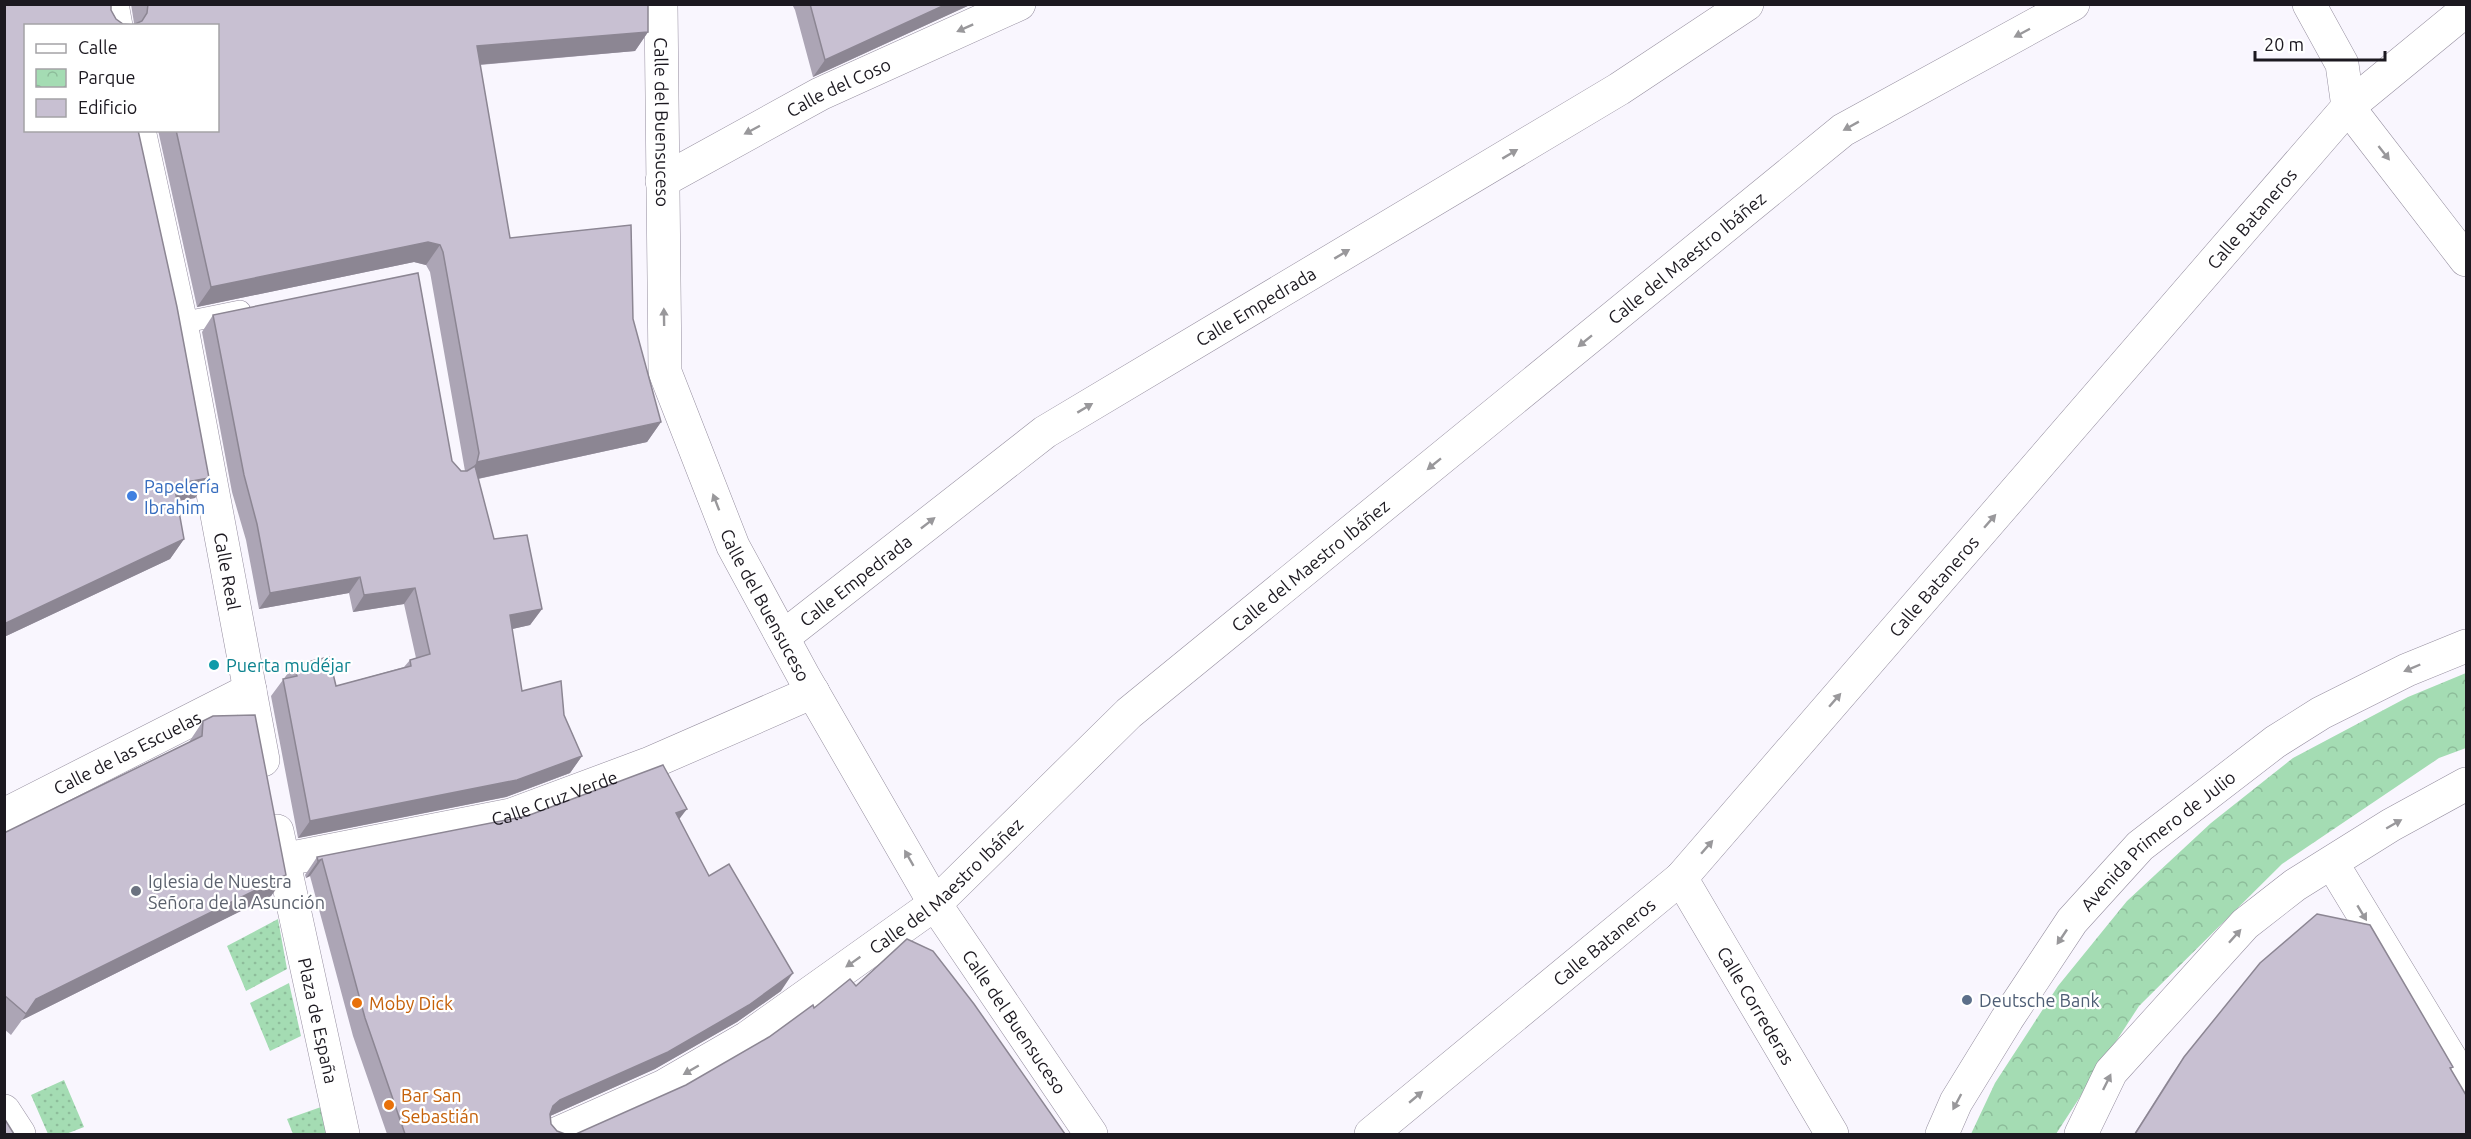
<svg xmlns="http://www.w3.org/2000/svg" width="2471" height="1139" font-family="Ubuntu,sans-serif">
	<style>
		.park { fill: url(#park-crowns) }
		.garden { fill: url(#garden-dots) }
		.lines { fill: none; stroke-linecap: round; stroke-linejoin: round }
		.lane-casing { stroke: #958e9f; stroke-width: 22 }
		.street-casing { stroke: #958e9f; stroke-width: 34 }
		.lane { stroke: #fff; stroke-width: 21 }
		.street { stroke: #fff; stroke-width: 33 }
		.wall { fill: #aca5b5 }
		.shaded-wall { fill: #8c8693 }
		.building { fill: #c8c0d2; stroke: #8c8693; stroke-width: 1.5 }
		.oneway { fill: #99989b }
		.shop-dot { fill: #3f7fe0; stroke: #fff; stroke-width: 2 }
		.culture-dot { fill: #0f9aa8; stroke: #fff; stroke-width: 2 }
		.worship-dot { fill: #6b7280; stroke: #fff; stroke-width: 2 }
		.service-dot { fill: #5c6f8a; stroke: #fff; stroke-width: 2 }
		.food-dot { fill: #e8710a; stroke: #fff; stroke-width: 2 }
		.labels { text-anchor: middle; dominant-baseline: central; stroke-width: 4.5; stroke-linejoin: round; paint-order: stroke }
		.street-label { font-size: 18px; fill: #1c1920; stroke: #fff }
		.shop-label { font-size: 18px; fill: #366cbe; stroke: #fff; text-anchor: start }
		.culture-label { font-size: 18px; fill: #0d838f; stroke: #fff; text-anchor: start }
		.worship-label { font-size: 18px; fill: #5b616d; stroke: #fff; text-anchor: start }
		.service-label { font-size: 18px; fill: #4e5e75; stroke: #fff; text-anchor: start }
		.food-label { font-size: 18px; fill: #c56008; stroke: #fff; text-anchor: start }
	</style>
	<defs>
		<pattern id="park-crowns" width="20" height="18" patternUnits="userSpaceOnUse" patternTransform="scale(1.5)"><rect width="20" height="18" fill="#a4dcb3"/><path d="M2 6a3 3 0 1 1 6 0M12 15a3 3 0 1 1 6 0" fill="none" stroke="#8dbc9a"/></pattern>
		<pattern id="garden-dots" width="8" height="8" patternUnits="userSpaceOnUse" patternTransform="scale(1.5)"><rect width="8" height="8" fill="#a4dcb3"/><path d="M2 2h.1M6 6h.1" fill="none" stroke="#8dbc9a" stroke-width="1.8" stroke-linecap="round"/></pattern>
	</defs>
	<rect width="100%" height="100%" fill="#f9f6fe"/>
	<!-- park -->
	<path class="park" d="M2466,673v75l-27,10 -157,106 -143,142 -83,128h-85l24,-51 63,-97 69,-85 84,-78 82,-65 115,-61z"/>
	<!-- garden -->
	<path class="garden" d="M278,919l9,50 -41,22 -19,-45z
		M289,983l12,53 -31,15 -20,-48z
		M64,1080l20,47 -18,7h-18l-17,-39z
		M321,1107l6,27h-34l-6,-15z"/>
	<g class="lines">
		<!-- lane casing -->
		<g class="lane-casing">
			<path id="lane" d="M181,323l59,-12"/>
		</g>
		<!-- street casing -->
		<g class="street-casing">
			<g id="street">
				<path d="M112,4l4,22"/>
				<path id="s1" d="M661,4l4,368 68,174 71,131 131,227 156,230"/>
				<path d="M2309,4l33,60 6,43 118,153"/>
				<path id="s2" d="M139,130l42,193 82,437"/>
				<path id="s3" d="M662,181l158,-87 199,-90"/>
				<path id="s4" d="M783,637l262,-205 574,-343 128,-85"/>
				<path id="s5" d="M4,815l246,-125"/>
				<path id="s6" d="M277,831l66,303"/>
				<path id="s7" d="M282,860l229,-45 137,-51 165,-72"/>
				<path d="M2332,863l134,221"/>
				<path id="s8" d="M1681,878l151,256"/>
				<path d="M4,1111l15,23"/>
				<path id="s9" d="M556,1134l108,-48 83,-48 188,-134 194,-191 714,-583 230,-126"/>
				<path id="s10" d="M1371,1134l310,-256 667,-771 118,-97"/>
				<path id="s11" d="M1942,1134l14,-32 51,-83 65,-98 68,-75 135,-104 46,-29 86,-43 59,-24"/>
				<path d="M2081,1134l30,-62 134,-148 50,-39 96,-60 75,-41"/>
			</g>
		</g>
		<!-- lane -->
		<use href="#lane" class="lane"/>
		<!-- street -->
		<use href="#street" class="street"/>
	</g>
	<!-- wall -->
	<path class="wall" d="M4,4h107v6l5,9 7,5 10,1 1,-2 -3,-19h517v28l-13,19 -155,14 30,173 121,-13 2,94 28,103 -14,20 -169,37 16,60 33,-4 15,74 -12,16 -18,4 10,62 39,-10 3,34 18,41 -12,17 -64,24 -208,41 -27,-142 23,-31 35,-8 7,29 68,-19 6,-7 6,-2 -12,-54 -51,8 -4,-19 -90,16 -13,-69 -14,-48 -30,-160 11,-17 205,-42 34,188 9,10h4l-35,-199 -4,-7 -12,-3 -217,45 -39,-177h60v-104h-192v104h112l39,177 32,171 -14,20 -18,3 7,38 -14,20 -166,78z
		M792,4h180l-159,73 -18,-67z
		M203,721l83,154 -15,21 -249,124 -11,15 -7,-6v-196l185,-91z
		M679,819l30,57 72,115 -44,31 -82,47 -105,47 1,8 6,7 8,3h-178l-34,-98 -43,-160 -4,2 -1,-3 12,-18z
		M2184,1057l269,10 -2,2 15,65h-332l36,-57z"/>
	<!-- shaded-wall -->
	<path class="shaded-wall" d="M947,4h25l-159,73 12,-17z
		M648,32l-13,19 -172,15 14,-20z
		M428,242l12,3 -14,20 -12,-3 -217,45 14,-20z
		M661,422l-14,20 -184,40 14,-20z
		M209,478l-14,20 -35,6 14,-20z
		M184,539l-14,20 -166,78v-13z
		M360,577l-11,16 -90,16 11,-16z
		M415,588l-11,16 -51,8 11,-17z
		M542,609l-12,16 -31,7 11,-17z
		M582,756l-12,17 -64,24 -208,41 12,-17z
		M687,809l-13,17 2,-13z
		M322,859l-12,17 -4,2 12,-17z
		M286,875l-15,21 -249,124 14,-21z
		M793,973l-12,18 -44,31 -82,47 -107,48 5,-11 7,-6z"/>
	<!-- building -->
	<path class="building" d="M4,4h107v6l5,9 7,5 10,1 9,-4 5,-8 1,-9h500v28l-171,14 33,192 121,-13 2,94 28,103 -184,40 2,-9 -36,-201 -3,-7 -12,-3 -217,45 -35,-157h42v-104h-192v104h112l39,177 32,171 -35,6 10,55 -180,85z
		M810,4h137l-122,56z
		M418,273l34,188 9,10h6l8,-5 19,73 33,-4 15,74 -32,6 12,76 39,-10 3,34 18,41 -65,24 -207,41 -27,-142 14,-3 -3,-11 35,-8 7,29 75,-20 -1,-6 20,-6 -15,-66 -51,7 -4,-18 -90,16 -13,-69 -13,-49 -31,-160z
		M255,715l31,160 -250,124 -10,15 -22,-19v-162l198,-97 1,-15 10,-5z
		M663,765l24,44 -11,4 33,63 20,-12 64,109 -44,32 -81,47 -108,48 -7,6 -3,8 1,10 6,7 8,3h-160l-40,-116 -43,-159 -4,2 -1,-4 210,-41z
		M2317,914l53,11 83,142 -3,1 16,27v39h-331l49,-77 76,-94z
		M907,939l26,12 41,53 91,130h-496h7l110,-49 83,-48 44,-32 1,3 36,-29 6,7z
		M4,1118l10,16h-10z"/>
	<!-- one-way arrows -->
	<defs><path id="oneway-solid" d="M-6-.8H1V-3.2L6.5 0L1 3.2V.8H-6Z" transform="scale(1.5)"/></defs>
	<g class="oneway">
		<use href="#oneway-solid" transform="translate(965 28) rotate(156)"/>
		<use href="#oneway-solid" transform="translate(2022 33) rotate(152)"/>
		<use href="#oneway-solid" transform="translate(1851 126) rotate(151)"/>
		<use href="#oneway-solid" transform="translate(752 130) rotate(152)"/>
		<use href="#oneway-solid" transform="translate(2384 153) rotate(52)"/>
		<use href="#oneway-solid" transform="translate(1510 154) rotate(-31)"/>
		<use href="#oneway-solid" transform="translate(1342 254) rotate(-31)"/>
		<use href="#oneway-solid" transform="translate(664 317) rotate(-91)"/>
		<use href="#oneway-solid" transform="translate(1585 341) rotate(141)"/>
		<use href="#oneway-solid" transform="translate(1085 408) rotate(-31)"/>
		<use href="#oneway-solid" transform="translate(1434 464) rotate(141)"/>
		<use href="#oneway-solid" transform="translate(716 502) rotate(-111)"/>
		<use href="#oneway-solid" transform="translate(1990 521) rotate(-49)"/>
		<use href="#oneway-solid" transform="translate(928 523) rotate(-38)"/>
		<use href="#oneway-solid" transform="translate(2412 668) rotate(157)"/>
		<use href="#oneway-solid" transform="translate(1835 700) rotate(-49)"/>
		<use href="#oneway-solid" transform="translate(2394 824) rotate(-30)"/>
		<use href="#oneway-solid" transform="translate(1707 847) rotate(-49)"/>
		<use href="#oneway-solid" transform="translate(909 858) rotate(-120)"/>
		<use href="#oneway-solid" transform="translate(2362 913) rotate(59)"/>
		<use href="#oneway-solid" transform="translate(2235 936) rotate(-48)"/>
		<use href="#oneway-solid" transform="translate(2062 937) rotate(124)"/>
		<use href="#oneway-solid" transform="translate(853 962) rotate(145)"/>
		<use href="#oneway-solid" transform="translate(691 1070) rotate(150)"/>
		<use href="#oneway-solid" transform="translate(2107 1082) rotate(-64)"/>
		<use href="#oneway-solid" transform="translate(1416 1097) rotate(-40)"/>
		<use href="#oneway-solid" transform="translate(1957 1102) rotate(118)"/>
	</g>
	<!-- markers -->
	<circle class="shop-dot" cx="132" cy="496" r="6"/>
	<circle class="culture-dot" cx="214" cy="665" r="6"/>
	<circle class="worship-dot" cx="136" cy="891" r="6"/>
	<circle class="service-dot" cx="1967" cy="1000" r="6"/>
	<g class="food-dot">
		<circle cx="357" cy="1003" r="6"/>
		<circle cx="389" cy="1105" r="6"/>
	</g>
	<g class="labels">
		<!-- street labels -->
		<g class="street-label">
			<text stroke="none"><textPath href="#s3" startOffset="200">Calle del Coso</textPath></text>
			<text stroke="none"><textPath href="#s1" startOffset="118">Calle del Buensuceso</textPath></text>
			<text stroke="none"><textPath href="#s10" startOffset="1274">Calle Bataneros</textPath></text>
			<text stroke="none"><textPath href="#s9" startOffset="1437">Calle del Maestro Ibáñez</textPath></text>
			<text stroke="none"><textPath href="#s4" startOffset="578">Calle Empedrada</textPath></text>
			<text stroke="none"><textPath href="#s9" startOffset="951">Calle del Maestro Ibáñez</textPath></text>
			<text stroke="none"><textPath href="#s2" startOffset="450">Calle Real</textPath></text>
			<text stroke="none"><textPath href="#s4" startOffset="92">Calle Empedrada</textPath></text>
			<text stroke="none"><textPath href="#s10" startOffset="788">Calle Bataneros</textPath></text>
			<text stroke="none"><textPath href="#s1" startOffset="622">Calle del Buensuceso</textPath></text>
			<text stroke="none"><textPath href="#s5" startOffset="138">Calle de las Escuelas</textPath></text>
			<text stroke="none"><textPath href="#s7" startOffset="280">Calle Cruz Verde</textPath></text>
			<text stroke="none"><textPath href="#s11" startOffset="368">Avenida Primero de Julio</textPath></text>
			<text stroke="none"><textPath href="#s9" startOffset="465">Calle del Maestro Ibáñez</textPath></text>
			<text stroke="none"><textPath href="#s10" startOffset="302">Calle Bataneros</textPath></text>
			<text stroke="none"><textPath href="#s8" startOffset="148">Calle Correderas</textPath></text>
			<text stroke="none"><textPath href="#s6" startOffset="194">Plaza de España</textPath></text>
			<text stroke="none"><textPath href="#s1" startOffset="1108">Calle del Buensuceso</textPath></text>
		</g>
		<!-- shop labels -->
		<g class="shop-label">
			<text x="144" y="486">Papelería<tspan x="144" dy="21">Ibrahim</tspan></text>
		</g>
		<!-- culture labels -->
		<g class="culture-label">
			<text x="226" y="665">Puerta mudéjar</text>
		</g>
		<!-- worship labels -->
		<g class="worship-label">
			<text x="148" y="881">Iglesia de Nuestra<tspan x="148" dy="21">Señora de la Asunción</tspan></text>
		</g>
		<!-- service labels -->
		<g class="service-label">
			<text x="1979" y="1000">Deutsche Bank</text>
		</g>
		<!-- food labels -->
		<g class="food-label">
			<text x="369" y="1003">Moby Dick</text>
			<text x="401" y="1095">Bar San<tspan x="401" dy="21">Sebastián</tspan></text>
		</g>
	</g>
	<!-- border -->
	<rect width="2471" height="1139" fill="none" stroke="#1c1920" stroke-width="12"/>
	<!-- legend -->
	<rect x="24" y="24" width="195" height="108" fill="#ffffff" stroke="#a4a3a6" stroke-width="1.5"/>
	<rect x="36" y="44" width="30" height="9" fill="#ffffff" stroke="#a4a3a6" stroke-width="1.5"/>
	<text x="78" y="54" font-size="18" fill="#1c1920">Calle</text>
	<rect x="36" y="69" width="30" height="18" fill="url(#park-crowns)" stroke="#a4a3a6" stroke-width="1.5"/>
	<text x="78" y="84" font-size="18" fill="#1c1920">Parque</text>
	<rect x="36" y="99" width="30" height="18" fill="#c8c0d2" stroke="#a4a3a6" stroke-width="1.5"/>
	<text x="78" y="114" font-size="18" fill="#1c1920">Edificio</text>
	<!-- scale -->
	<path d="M2255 51v9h130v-9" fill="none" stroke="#1c1920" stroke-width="3"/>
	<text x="2264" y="51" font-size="18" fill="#1c1920" stroke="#ffffff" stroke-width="4.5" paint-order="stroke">20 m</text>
</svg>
